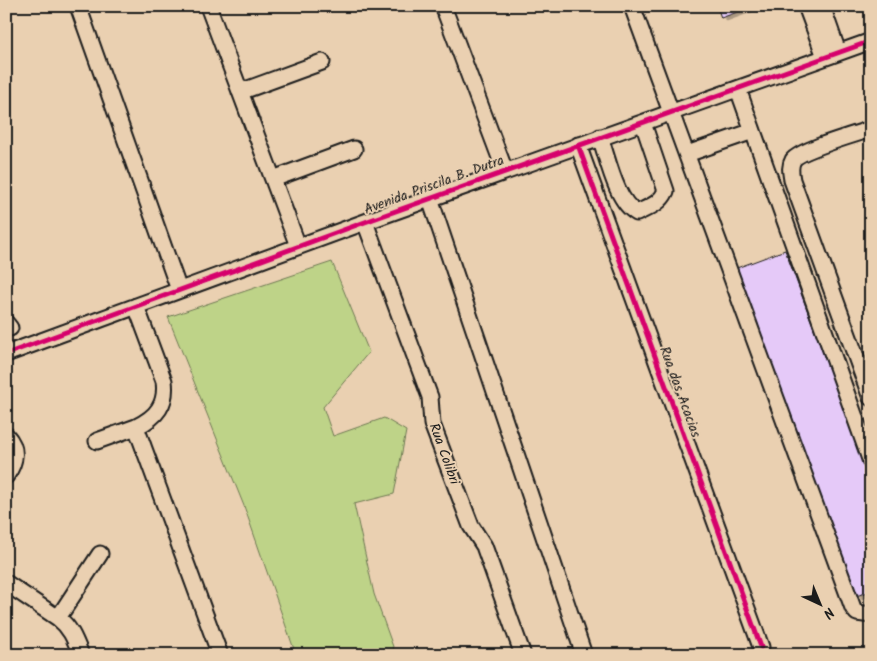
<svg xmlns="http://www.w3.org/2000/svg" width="877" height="661" font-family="Kalam,sans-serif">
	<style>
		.green { fill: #bed388; stroke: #6d7852 }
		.building { fill: #e5c9f8; stroke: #1c1c1c; filter: url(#shadow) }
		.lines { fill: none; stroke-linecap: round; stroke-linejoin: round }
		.minor-casing { stroke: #1c1c1c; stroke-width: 19 }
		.minor { stroke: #ead0b1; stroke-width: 15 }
		.cycleway-casing { stroke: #ead0b1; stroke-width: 8 }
		.cycleway { stroke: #d6006c; stroke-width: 5 }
		.labels { text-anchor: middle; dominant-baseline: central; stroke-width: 4; stroke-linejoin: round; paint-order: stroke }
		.street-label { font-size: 14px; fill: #1c1c1c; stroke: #ead0b1 }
	</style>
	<defs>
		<filter id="shadow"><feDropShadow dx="5.5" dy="3" stdDeviation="0" flood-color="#0004"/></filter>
	</defs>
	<rect width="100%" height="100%" fill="#ead0b1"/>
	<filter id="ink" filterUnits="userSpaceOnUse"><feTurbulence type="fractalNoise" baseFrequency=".02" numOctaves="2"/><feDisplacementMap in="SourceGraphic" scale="10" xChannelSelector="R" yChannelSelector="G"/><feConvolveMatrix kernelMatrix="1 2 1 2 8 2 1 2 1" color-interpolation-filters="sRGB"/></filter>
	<g filter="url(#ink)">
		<!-- green -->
		<path class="green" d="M332,262l37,90 -46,55 10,29 51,-18 22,13 -12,63 -40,10 20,90 22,61h-100l-52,-149 -76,-189z"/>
		<!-- building -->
		<path class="building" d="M717,6h37l-33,12z
			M785,250l86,233v108l-15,5 -122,-327z"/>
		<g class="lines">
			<!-- minor casing -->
			<g class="minor-casing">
				<path id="minor" d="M78,6l101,284
					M208,6l90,240
					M443,6l62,165
					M632,6l221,602 4,5 14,2
					M806,6l19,51
					M822,6l16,46
					M738,89l133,373
					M240,92l82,-30
					M871,129c-15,5 -71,21 -78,31 -4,7 -2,13 -1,20l79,218
					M600,137c8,22 16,65 37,76 12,-6 23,-9 29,-22l-23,-68
					M578,145l183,502
					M687,154l66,-23
					M273,179l81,-30
					M430,199l154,456
					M365,222l65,175 2,27 39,102 13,20 39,109
					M136,306l28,75c3,23 -7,36 -28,46l84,228
					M6,323l4,5
					M6,354l359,-132 506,-181
					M6,435c12,13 10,27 0,41
					M97,441l39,-14
					M6,583l52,35 42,-64
					M58,618c13,10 17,22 23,37"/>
			</g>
			<!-- minor -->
			<use href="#minor" class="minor"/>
			<!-- cycleway casing -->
			<g class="cycleway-casing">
				<path id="cycleway" d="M578,145l183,502
					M6,354l359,-132 506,-181"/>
			</g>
			<!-- cycleway -->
			<use href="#cycleway" class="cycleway"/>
		</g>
	</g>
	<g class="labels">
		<!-- street labels -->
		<g class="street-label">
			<text transform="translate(434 185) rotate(-20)">Avenida Priscila B. Dutra</text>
			<text transform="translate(680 392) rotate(70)">Rua das Acacias</text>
			<text transform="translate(444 454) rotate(70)">Rua Colibri</text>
		</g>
	</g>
	<!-- margin -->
	<rect width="877" height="661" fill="none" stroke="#ead0b1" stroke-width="25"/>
	<rect x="12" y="12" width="852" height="636" fill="none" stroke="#1c1c1c" stroke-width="2" filter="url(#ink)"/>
	<!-- north arrow -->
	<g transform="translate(820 604) rotate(136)" stroke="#ead0b1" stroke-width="4" paint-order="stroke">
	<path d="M0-4L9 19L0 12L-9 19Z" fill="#1c1c1c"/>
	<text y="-8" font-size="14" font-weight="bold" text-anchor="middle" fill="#1c1c1c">N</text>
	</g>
</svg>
